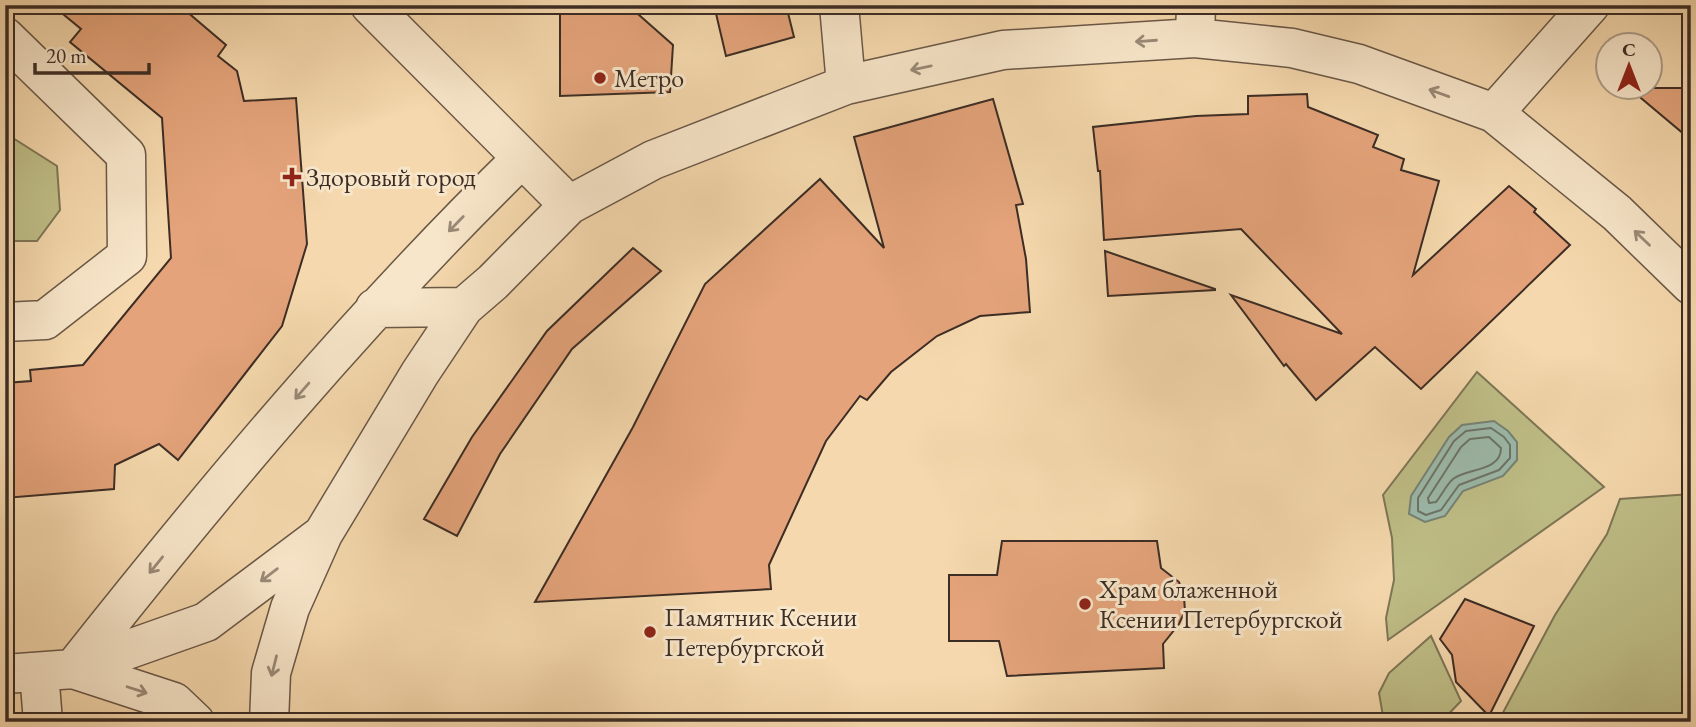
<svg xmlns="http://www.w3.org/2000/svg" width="1696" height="727" font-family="'EB Garamond',serif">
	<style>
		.green { fill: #bfbe87; stroke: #7e7656; stroke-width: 2 }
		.water { fill: #9cbaab; stroke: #768275; stroke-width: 2 }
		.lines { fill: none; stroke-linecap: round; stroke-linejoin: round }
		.shore { stroke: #6c7468; stroke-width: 2 }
		.building { fill: #e4a37a; stroke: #3c2d25; stroke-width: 2 }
		.minor-casing { stroke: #6a5847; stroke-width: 41 }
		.minor { stroke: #f8e6ca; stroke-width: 38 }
		.oneway { stroke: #9a8a78 }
		.poi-dot { fill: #8f2418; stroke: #f8e6ca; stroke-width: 2.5 }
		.labels { text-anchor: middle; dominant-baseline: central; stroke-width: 6; stroke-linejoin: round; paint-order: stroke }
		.poi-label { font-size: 26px; fill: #3c2d25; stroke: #f8e6ca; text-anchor: start }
	</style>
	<rect width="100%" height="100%" fill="#f5d8ad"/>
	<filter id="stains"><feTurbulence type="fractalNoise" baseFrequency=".00286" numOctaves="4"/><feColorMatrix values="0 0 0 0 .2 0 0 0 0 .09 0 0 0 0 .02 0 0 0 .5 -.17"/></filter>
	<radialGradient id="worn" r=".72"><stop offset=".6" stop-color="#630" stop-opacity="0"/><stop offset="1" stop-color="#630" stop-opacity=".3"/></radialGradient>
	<!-- green -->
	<path class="green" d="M5,133l52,33 3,44 -23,31h-32z
		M1477,372l127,115 -216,153 -2,-22 8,-38 -2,-42 -9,-43z
		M1691,494v228h-193l57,-107 52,-81 13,-35z
		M1431,636l30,65 -20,21h-57l-5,-29 10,-20z"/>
	<!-- water -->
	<path class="water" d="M1494,421l14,10 9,11v18l-14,16 -40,15 -18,25 -20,6 -16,-8 2,-18 38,-59 13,-12z"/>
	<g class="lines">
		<!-- shore -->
		<path class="shore" d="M1491,428l13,9 6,8v13l-11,12 -40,15 -18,25 -15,5 -8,-4v-13l36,-57 12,-10z
			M1489,437l12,11c0,24 -35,20 -48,31 -7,6 -11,16 -17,23l-7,1 -1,-5 33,-51 9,-8z"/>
	</g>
	<!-- building -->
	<path class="building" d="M52,5h127l47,40 -8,11 19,15 7,30 52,-3 11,146 -25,82 -104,134 -19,-16 -44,21 -1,24 -109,9v-115l26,-2 -1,-11 53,-5 88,-107 -9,-140 -92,-76 11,-13z
		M714,5h72l8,32 -68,19z
		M630,7l43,38 -3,47 -110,4v-86z
		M1629,88h62v52z
		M1307,94l1,13 70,28 -5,12 31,12 -3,11 38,11 -26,94 96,-89 27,23 -2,3 36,33 -149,144 -46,-42 -59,53 -30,-36 -2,2 -53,-71 111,39 -101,-105 -137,11 -4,-69h-2l-5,-44 103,-11 52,-2v-18z
		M993,99l30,105 -7,1 10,54 4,53 -50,4 -43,20 -46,36 -24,28 -7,-4 -34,45 -57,124 2,24 -236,13 98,-175 72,-143 115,-105 64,69 -30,-111z
		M633,248l28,23 -89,78 -72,105 -43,82 -33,-17 48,-82 75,-106z
		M1105,251l110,38v1l-107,6z
		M1002,541h155l4,27 18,14 5,15 1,14 -6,13 -16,20 1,24 -157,8 -8,-35h-50v-66h48z
		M1465,599l69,27 -45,90 -33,-34 -4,-27 -12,-16z"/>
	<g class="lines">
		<!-- minor casing -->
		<g class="minor-casing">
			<path id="minor" d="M370,5l199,200
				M839,5l7,80
				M5,37l121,118 1,101 -82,64 -40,2
				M1195,38l1,-33
				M1494,113l96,-108
				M375,308l89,-1
				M73,669c141,-178 286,-352 449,-511
				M73,669l101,33 21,20
				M39,672l4,50
				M5,674l68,-5 133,-47 116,-87
				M269,722l2,-49 19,-65 33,-74 97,-161 44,-66 29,-25 76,-77 84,-45 193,-75 157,-35 192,-12 97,10 67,16 135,49 123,100 74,72"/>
		</g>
		<!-- minor -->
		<use href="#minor" class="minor"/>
	</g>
	<!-- one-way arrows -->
	<defs><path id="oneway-shaft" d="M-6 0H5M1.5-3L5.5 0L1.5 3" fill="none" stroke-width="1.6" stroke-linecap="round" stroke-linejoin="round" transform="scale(1.75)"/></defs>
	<g class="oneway">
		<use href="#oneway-shaft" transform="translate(1146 41) rotate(176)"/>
		<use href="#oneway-shaft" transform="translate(921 68) rotate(168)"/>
		<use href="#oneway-shaft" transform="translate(1439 93) rotate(-160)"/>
		<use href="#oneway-shaft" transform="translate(456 224) rotate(134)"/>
		<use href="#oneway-shaft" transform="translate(1642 238) rotate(-136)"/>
		<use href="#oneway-shaft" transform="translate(302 391) rotate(131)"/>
		<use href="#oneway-shaft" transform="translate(156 565) rotate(129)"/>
		<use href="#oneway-shaft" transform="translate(269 575) rotate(143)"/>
		<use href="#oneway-shaft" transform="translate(274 666) rotate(104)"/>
		<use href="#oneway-shaft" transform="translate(137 690) rotate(18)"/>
	</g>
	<!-- markers -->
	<g class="poi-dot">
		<circle cx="600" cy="78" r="7"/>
		<path d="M288.5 166.5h7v7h7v7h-7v7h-7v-7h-7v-7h7z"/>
		<circle cx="1085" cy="604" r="7"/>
		<circle cx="650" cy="632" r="7"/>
	</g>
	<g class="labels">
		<!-- poi labels -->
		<g class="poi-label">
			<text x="614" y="78">Метро</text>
			<text x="306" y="177">Здоровый город</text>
			<text x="1099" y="589">Храм блаженной<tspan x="1099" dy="30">Ксении Петербургской</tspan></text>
			<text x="664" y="617">Памятник Ксении<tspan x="664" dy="30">Петербургской</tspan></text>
		</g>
	</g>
	<!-- margin -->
	<rect width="1696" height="727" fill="none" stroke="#f5d8ad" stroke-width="28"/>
	<rect x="7" y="7" width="1682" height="713" fill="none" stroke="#3c2d25" stroke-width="3.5"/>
	<rect x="14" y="14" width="1668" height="699" fill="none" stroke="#3c2d25" stroke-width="2"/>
	<!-- north arrow -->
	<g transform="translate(1629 66)"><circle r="33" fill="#f8e6ca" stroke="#ad9c88" stroke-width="2"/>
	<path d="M0-5L12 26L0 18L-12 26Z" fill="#8f2418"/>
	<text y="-10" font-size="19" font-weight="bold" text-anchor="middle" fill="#3c2d25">С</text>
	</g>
	<!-- scale -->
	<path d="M35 63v10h114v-10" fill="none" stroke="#3c2d25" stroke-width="3.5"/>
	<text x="46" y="63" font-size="21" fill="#3c2d25" stroke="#f8e6ca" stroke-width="5" paint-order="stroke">20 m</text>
	<rect width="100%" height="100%" filter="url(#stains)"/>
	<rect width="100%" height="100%" fill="url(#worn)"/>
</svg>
